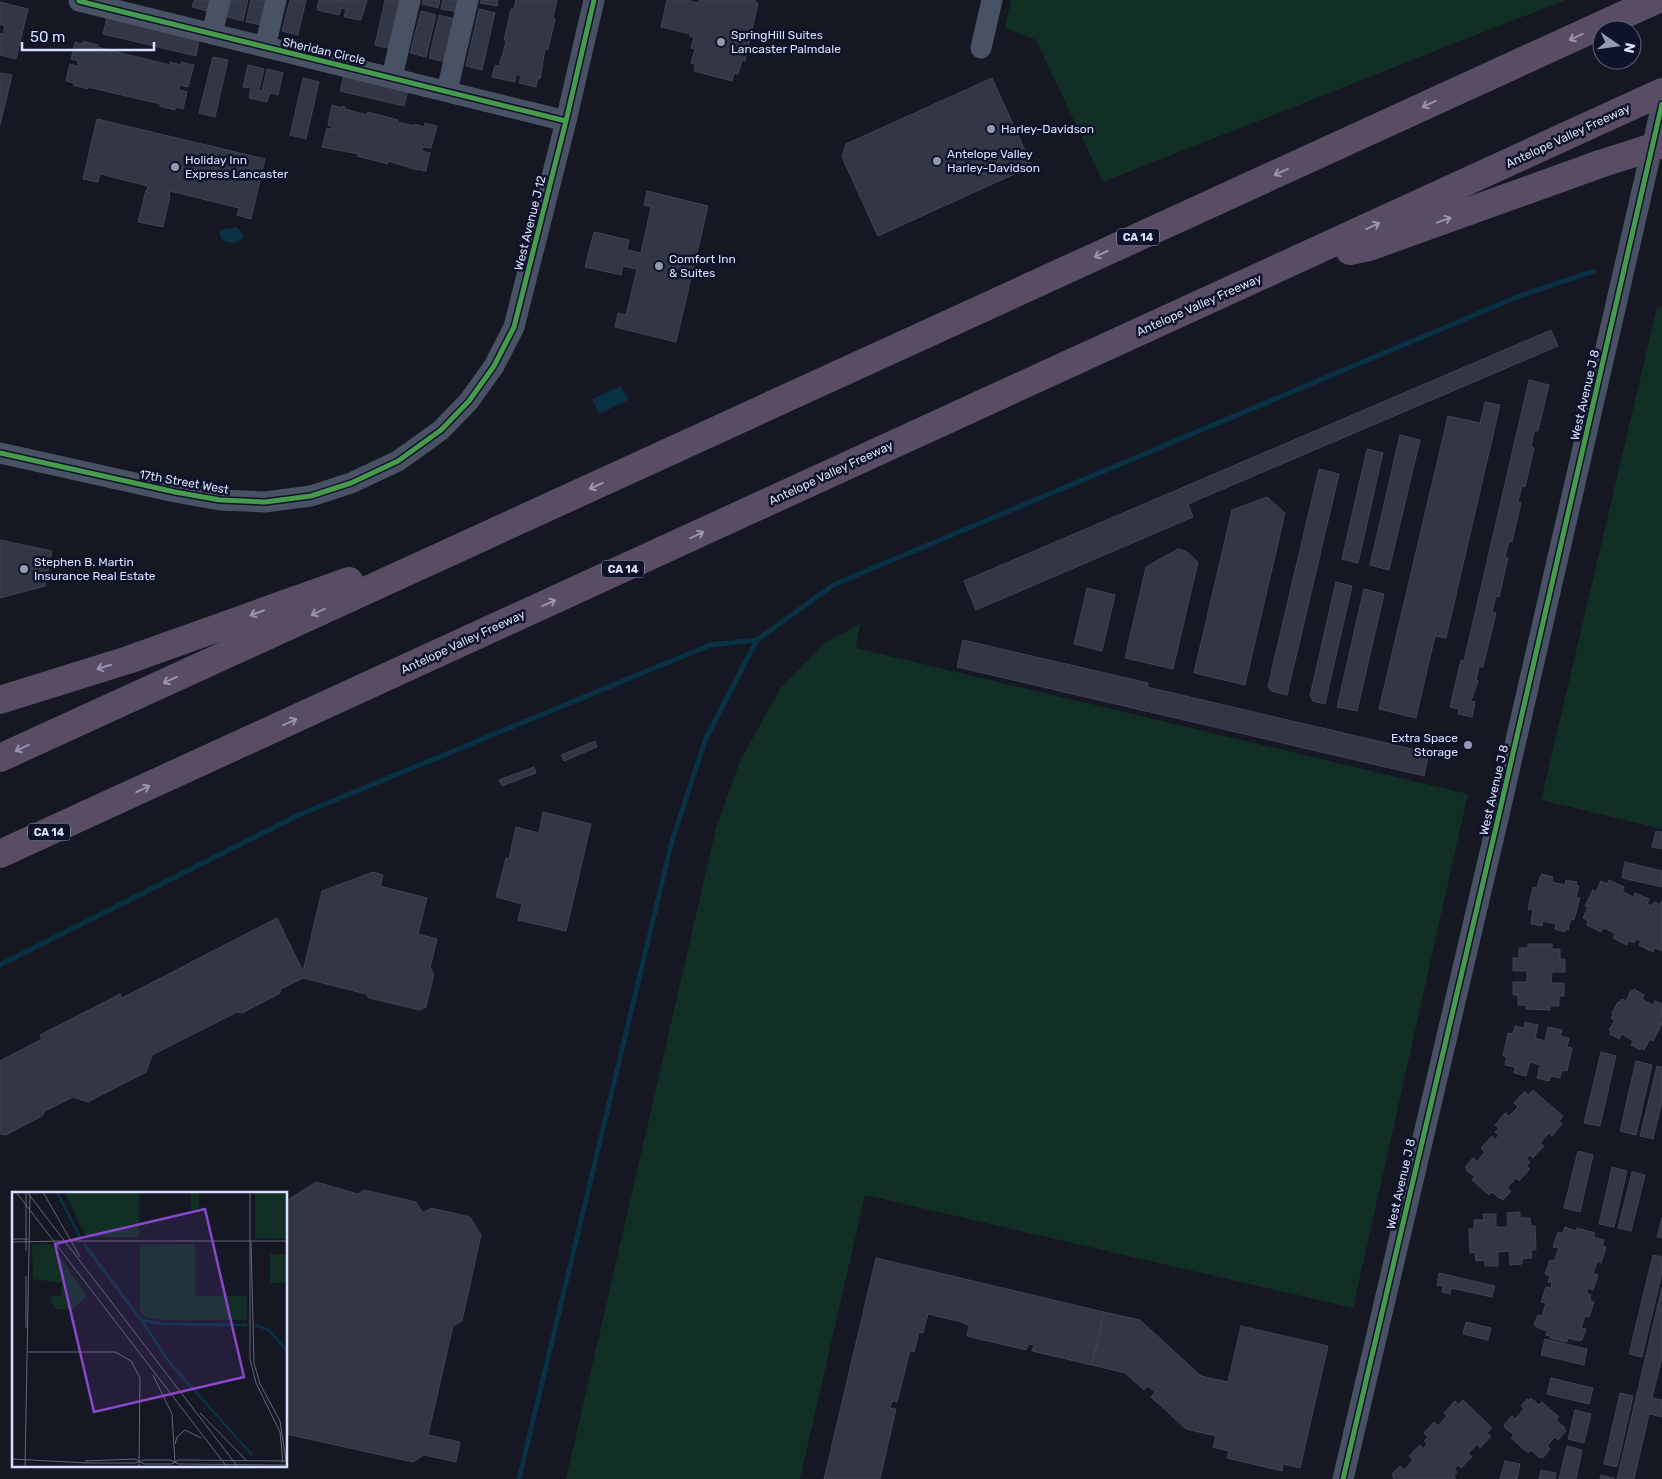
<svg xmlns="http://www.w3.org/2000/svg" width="1662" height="1479" font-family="Rubik,sans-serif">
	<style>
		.green { fill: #122f26 }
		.water { fill: #093245 }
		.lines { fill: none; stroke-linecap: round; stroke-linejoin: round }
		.stream { stroke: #093245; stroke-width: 5 }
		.building { fill: #333645; stroke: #404356 }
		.minor { stroke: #495164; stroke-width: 21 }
		.highway { stroke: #584d64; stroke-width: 28 }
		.highway-bridge { stroke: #584d64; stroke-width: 28 }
		.cycleway-casing { stroke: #0f1329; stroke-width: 8 }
		.cycleway { stroke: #469c4c; stroke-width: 5 }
		.oneway { stroke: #9896b2 }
		.poi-dot { fill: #939ab2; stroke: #0f1329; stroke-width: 2 }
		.labels { text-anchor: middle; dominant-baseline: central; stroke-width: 5; stroke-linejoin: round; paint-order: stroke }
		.shield { fill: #0f1329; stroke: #9ba2bf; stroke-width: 1 }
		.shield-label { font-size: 11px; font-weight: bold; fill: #d7e0ff }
		.poi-label { font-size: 12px; fill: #d7e0ff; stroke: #0f1329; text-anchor: start }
		.street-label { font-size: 12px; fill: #d7e0ff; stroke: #0f1329 }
		.inset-river { fill: none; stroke: #093245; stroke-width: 2.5 }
		.inset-road { fill: none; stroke: #63677b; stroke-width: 1 }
		.view { fill: #8947c9; fill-opacity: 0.15; stroke: #8947c9; stroke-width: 2.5 }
		.inset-edge { fill: none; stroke: #d7e0ff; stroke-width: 2.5 }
	</style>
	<rect width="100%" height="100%" fill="#151723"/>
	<!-- green -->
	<path class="green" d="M1011,0h554l-462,182 -67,-142 -31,-12z
		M1662,306v523l-121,-29 116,-493z
		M860,624l-4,24 612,146 -115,514 -488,-113 -65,284h-234l150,-651 24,-67 40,-72 46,-47z"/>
	<!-- water -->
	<path class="water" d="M237,227l7,9c-5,10 -18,8 -24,1v-6c5,-3 11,-2 17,-4z
		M621,386l7,14 -29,14 -7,-15z"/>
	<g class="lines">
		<!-- stream -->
		<path class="stream" d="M0,965l301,-151 409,-169 47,-5
			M519,1479l153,-638 34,-103 51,-98 76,-55 689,-290 72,-24"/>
	</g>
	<!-- building -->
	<path class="building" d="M194,0h16l-3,11 -15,-4z
		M231,0h17l-5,21 -16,-4z
		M251,0h17l-6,25 -16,-3z
		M290,0h16l-8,35 -16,-4z
		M319,0h48l-6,20 -17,-3 2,-8 -5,-1 -2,7 -22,-5z
		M385,0h17l-11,49 -16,-4z
		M423,0h17l-2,8 -16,-4z
		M443,0h17l-3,12 -16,-3z
		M481,0h17l-1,6 -17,-3z
		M516,0h41l-4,18 2,1 -7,31 -3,-1 -5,30 -2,-1 -2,9 -17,-4 2,-7 -5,-2 -1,8 -23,-5 3,-12 4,1 2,-9h1l4,-16 -2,-1 7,-31h3z
		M667,0h20l11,3 1,-3 4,1v-1h53l-1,3h3l-13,58 -3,-1 -4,14 -4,-1 -2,8 -38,-10 1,-7 -4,-1 4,-14 -4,-1 3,-11 -4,-1v-2l-29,-7z
		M0,2l28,7 -12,50 -16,-4v-22l3,1 2,-8 -5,-2z
		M479,9l16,4 -13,57 -16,-4z
		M421,11l15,4 -10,42 -16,-4z
		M439,15l16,4 -10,43 -16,-4z
		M107,18l92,22 -3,16 -93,-22z
		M83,41l15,4 -1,2 73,18v-3l11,3v-3l13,3 -6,22 -8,-2 -1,5 8,2 -4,17 -8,-2v3l-15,-4v-2l-72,-17v2l-15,-4 1,-2 -8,-2 4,-17 7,2 1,-5 -7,-2 4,-17 8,2z
		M213,57l15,3 -13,57 -16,-4z
		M248,65l16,4 -5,21 3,1 5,-22 16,4 -5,22 -8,-2 -3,9 -18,-4 2,-10 -8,-1z
		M0,73l12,2 -12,50z
		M344,75l64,15 -4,16 -64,-15z
		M303,78l16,4 -13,57 -16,-4z
		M992,78l40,88 -154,70 -36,-79 4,-13z
		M332,105l10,3v-2l3,1v2l22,6 1,-3 30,8v2l17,4v-2l9,3 1,-4 12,3 -6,22 -8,-1 -1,4 8,2 -4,18 -9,-2v1l-29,-9v3l-31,-8 1,-2 -36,-7 5,-19 5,1v-3l-4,-1z
		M97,119l168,40 -14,60 -14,-4 2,-7 -69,-17 -1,5h1l-7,31 -25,-5 8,-32 1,1 1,-5 -48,-12 -2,8 -15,-3z
		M647,191l61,15 -32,136 -61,-15 3,-14 8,2 11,-46 -14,-3 -2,9 -36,-8 9,-35 35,8 -2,10 14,3 10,-46 -7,-2z
		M1551,330l7,16 -370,158 5,13 -217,93 -12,-29z
		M1529,380l20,5 -11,46h-4l-3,16 3,1 -9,39 -3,-1 -4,16 3,1 -9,39 -3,-1 -4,16 3,1 -9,39 -3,-1 -4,16 4,1 -13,54h-4l-3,13 2,1 -7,20 4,1 -3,15 -14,-3 1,-5 -9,-2 11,-47 3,1z
		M1485,402l15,3 -54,233 -11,-2 -19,82 -37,-9 69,-293 32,7z
		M1400,435l20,5 -31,130 -19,-5z
		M1367,449l16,4 -25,110 -16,-4z
		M1319,469l20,5 -52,221 -16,-4 -3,-5z
		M1267,497l18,16 -40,172 -51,-12 38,-163z
		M0,540l52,11 -7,35 -45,12z
		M1178,549l8,2 12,11 -25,107 -48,-11 21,-91z
		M1336,582l16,4 -27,118 -12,-3 -3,-5z
		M1087,588l28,7 -13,56 -28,-7z
		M1364,589l20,5 -27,117 -20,-4z
		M963,640l185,43 -1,4 282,66 -5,23 -467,-109z
		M595,741l2,6 -33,14 -3,-6z
		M534,767l2,6 -34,13 -3,-6z
		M543,812l48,12 -25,107 -48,-11 4,-16 -26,-7 10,-39 3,1 7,-32 23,6z
		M1656,831l6,1v17l-10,-2z
		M1625,862l37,9v16l-40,-9z
		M373,872l10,3 -3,11 47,12 -9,36 19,5 -7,29 4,6 -8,33 -6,3 -51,-12 -3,-4 -63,-16 -22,11 -2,5 -37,19 -5,-1 -85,43 -6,17 -58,30 -15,-5 -28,14 -3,5 -36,19 -6,-1v-73l42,-22 -2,-4 80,-41 2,4 155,-80 26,53 19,-80z
		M1542,874l11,3 -1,5 13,3 1,-5 11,2 -1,3 3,1 -3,11 4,1 -6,22 -3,-1 -3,11 -2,-1 -1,3 -10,-3 1,-5 -13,-3 -1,5 -11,-2 2,-14 -5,-1 5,-22 4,1 3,-11h1z
		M1609,880l15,7 -2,4 11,6 2,-4 14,6 -2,5 5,2 2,-4 5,2 3,-3v50l-7,-3 -2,4 -14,-7 2,-4 -5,-2 -2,4 -5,-3 -2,5 -14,-7 2,-5 -12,-5 -2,4 -14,-7 1,-4 -5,-3 5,-11 -3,-1 8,-16 3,2 5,-11 6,3z
		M1528,944h24v5h8v10h5v13h-13l-1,11h13v13h-5v10h-9v4l-24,-1v-4h-8v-10h-5v-13h14v-11h-14v-13h6v-10h9z
		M1634,989l10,6 -2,4 11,6 2,-4 7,3 -1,16 1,4 -9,17 -3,-2 -6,11 -3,-2 -1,2 -9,-5 2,-4 -11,-7 -3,5 -9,-5 1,-3 -2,-1 6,-10 -4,-2 2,-4 -1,-1 6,-11 1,1 3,-4 4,2 5,-11 2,1z
		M1525,1022l13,3 -3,13 10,3 3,-14 14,3 -2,6 9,2 -2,9 5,1 -5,23 -5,-1 -2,8 -9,-2 -2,5 -12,-3 3,-13 -10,-3 -4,14 -12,-3 1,-6 -10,-2 2,-8 -4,-1 5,-23 5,1 2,-8 9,2z
		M1601,1052l15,4 -16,70 -16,-3z
		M1636,1061l16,4 -16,70 -16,-4z
		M1657,1066l5,1v34l-9,38 -13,-3z
		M1533,1090l30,26 -4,5 3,3 -10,12 -3,-3 -9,10 4,3 -11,12 -3,-3 -4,4 4,3 -4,4 4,3 -11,12 -3,-3 -9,10 4,3 -8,9 -2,-2 -1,1 -8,-7 -3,3 -17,-15 3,-3 -9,-7 1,-2 -2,-1 8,-9 4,3 8,-9 -4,-4 11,-12 3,4 4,-5 -4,-3 4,-4 -4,-3 10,-12 4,3 9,-9 -4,-4 11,-12 3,4z
		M1578,1151l15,4 -13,57 -16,-4z
		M1612,1167l15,4 -13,56 -15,-3z
		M1632,1172l13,3 -14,56 -13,-3z
		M316,1182l42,12 6,-4 52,12 7,11 8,-5 39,9 11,18 -19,86 -9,5 -25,109 32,7 -4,20 -32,-7 -11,7 -127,-28v-233z
		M1520,1212v6h10l1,8h4l1,24h-5l1,8 -10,1v5l-12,1 -1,-14 -11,1v14h-13v-6l-9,1 -1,-9 -5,1 -1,-24h5v-9h10l-1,-6h13v13h12l-1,-14z
		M1662,1217v21l-5,-1z
		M1565,1227l11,4 1,-3 18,5 -2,4 11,3 -2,6 4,1 -5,16 -4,-2 -4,13 5,1 -5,15 -5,-2 -1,5 4,2 -1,6 4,1 -5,15 -4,-1 -4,12 5,1 -4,11h-2v1l-12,-3 -1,4 -6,-1 -11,-3v-2l-4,-1 1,-4 -11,-4v-1l-2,-1 4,-10 4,1 4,-13 -5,-1 5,-15 5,1 1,-5 -4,-1 2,-6 -5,-2 5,-14 4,1 5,-13 -6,-1 5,-15 5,1z
		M1653,1255l9,2v16l-20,84 -13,-3z
		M876,1258l228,54 -12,53 -60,-14 2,-6 -6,-1 -2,6 -59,-14 2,-11 -4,-1 1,-1 -38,-9 -5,19 -4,-1 -5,20 -4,-1 -13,51 -5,-1 -2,7 6,1 -16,70h-56z
		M1439,1273l56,13 -3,11 -41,-9 -1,6 -8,-2 1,-6 -6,-1z
		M1662,1287v70l-10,41 10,2v17l-13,-3 -15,65h-17z
		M1104,1312l36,8 61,56 27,6 13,-56 87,20 -28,122 -17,-4 -1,7 -55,-13 2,-7 -16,-4 3,-11 -30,-7 -35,-32 4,-5 -7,-6 -4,4 -19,-17 -33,-8z
		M1466,1322l25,6 -3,12 -25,-6z
		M1545,1339l42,10 -3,16 -43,-10z
		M1551,1378l42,10 -4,16 -42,-10z
		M1620,1393l13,3 -16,71 -13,-3z
		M1531,1398l8,7 3,-3 17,15 -3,3 9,8 -1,1 2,2 -8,9 -3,-3 -8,9 3,3 -7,9 -2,-2 -1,2 -9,-8 -3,3 -17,-15 3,-3 -9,-7 -1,-3 8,-9 3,3 9,-10 -3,-3 6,-7 2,1z
		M1463,1400l29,28 -5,5 4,3 -11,12 -3,-4 -9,10 4,3 -11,11 -3,-3 -4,4 3,3 -3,4 2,3h-62l-2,-5 8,-8 4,4 9,-10 -4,-4 11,-11 3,4 4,-5 -3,-3 4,-4 -4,-4 10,-11 4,4 9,-10 -3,-3 11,-12 3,4z
		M1575,1410l16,4 -7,29 -16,-4z
		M1567,1446l15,4 -6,29h-17z
		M1505,1461l15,3 -3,15h-17z
		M1541,1470l15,3 -1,6h-16z
		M1601,1475l13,3v1h-14z"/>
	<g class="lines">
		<!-- minor -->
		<path class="minor" d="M80,0l-1,1 487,120
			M212,34l8,-34
			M265,47l11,-47
			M981,48l11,-48
			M392,77l18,-77
			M447,91l21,-91
			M0,453l175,39 45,8 45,2 46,-6 40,-13 47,-22 43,-31 28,-29 25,-35 20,-39 52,-206 28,-121
			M1343,1479l154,-656 165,-719"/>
		<!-- highway -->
		<path class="highway" d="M1350,251l19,-4 231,-83
			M0,700l128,-40 221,-79
			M0,758l1656,-758
			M0,854l1662,-762"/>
		<!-- highway-bridge -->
		<path class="highway-bridge" d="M1600,164l62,-20"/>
		<!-- cycleway casing -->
		<g class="cycleway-casing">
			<path id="cycleway" d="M80,0l-1,1 487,120
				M0,453l175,39 45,8 45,2 46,-6 40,-13 47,-22 43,-31 28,-29 25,-35 20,-39 52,-206 28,-121
				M1343,1479l154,-656 165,-719"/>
		</g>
		<!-- cycleway -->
		<use href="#cycleway" class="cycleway"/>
	</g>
	<!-- one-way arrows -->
	<defs><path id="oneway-shaft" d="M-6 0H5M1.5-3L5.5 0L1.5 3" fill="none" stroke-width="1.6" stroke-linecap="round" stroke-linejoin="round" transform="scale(1.25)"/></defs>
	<g class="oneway">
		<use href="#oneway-shaft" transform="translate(1576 37) rotate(155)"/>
		<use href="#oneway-shaft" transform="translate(1429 104) rotate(155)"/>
		<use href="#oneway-shaft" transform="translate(1281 172) rotate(155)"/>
		<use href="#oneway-shaft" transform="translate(1444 220) rotate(-20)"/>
		<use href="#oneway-shaft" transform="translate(1373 226) rotate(-25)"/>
		<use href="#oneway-shaft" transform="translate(1101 254) rotate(155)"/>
		<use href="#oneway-shaft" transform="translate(596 486) rotate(156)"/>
		<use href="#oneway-shaft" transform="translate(697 535) rotate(-25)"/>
		<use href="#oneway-shaft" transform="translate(549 603) rotate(-25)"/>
		<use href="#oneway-shaft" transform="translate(318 612) rotate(155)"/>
		<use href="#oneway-shaft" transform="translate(257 613) rotate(160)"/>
		<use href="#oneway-shaft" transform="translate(104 667) rotate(163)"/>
		<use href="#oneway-shaft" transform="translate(170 680) rotate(155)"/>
		<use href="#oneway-shaft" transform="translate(290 722) rotate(-25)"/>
		<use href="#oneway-shaft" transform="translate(22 748) rotate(155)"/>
		<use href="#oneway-shaft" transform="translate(143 789) rotate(-25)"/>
	</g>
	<!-- markers -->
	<g class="poi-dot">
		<circle cx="721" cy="42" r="5"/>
		<circle cx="991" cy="129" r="5"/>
		<circle cx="937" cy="161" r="5"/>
		<circle cx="175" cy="167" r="5"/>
		<circle cx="659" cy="266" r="5"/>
		<circle cx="24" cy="569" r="5"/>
		<circle cx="1468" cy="745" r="5"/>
	</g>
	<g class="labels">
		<!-- shield labels -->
		<g class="shield">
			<rect x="1117" y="228.5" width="42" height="17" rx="4"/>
			<rect x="602" y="560.5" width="42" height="17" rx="4"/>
			<rect x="28" y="823.5" width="42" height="17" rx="4"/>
		</g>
		<g class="shield-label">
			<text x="1138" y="237">CA 14</text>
			<text x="623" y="569">CA 14</text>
			<text x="49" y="832">CA 14</text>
		</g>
		<!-- poi labels -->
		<g class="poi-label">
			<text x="731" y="35">SpringHill Suites<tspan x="731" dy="14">Lancaster Palmdale</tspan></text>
			<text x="1001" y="129">Harley-Davidson</text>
			<text x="947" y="154">Antelope Valley<tspan x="947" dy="14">Harley-Davidson</tspan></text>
			<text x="185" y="160">Holiday Inn<tspan x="185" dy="14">Express Lancaster</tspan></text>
			<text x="669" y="259">Comfort Inn<tspan x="669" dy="14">&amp; Suites</tspan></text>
			<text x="34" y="562">Stephen B. Martin<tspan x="34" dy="14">Insurance Real Estate</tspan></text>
			<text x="1458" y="738" text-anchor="end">Extra Space<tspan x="1458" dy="14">Storage</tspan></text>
		</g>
		<!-- street labels -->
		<g class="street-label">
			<text transform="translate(324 51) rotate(13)">Sheridan Circle</text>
			<text transform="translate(1568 136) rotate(-25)">Antelope Valley Freeway</text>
			<text transform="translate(530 223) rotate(-76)">West Avenue J 12</text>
			<text transform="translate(1199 305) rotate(-24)">Antelope Valley Freeway</text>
			<text transform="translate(1585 395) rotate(-77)">West Avenue J 8</text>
			<text transform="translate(831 473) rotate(-25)">Antelope Valley Freeway</text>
			<text transform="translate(184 482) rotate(10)">17th Street West</text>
			<text transform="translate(463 642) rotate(-25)">Antelope Valley Freeway</text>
			<text transform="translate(1494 790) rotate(-77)">West Avenue J 8</text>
			<text transform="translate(1401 1184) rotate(-77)">West Avenue J 8</text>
		</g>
	</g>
	<!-- overview -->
	<g transform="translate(12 1192)">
		<rect width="275" height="275" fill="#151723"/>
		<path d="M53,0h74v45h-53zM179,0h8v18h-8zM243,0h32v47l-32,-1zM39,52l36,52 -14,13h-18l-1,-5h-3v-8h10l1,-13 -29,-4 -1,-34zM183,52v52h52v24h-86l-15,-3 -9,-7h3v-65zM258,62h17v29h-17z" fill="#122f26"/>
		<path class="inset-river" d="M45,0l23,45M72,52l57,76 23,4 83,1M130,129l27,41 83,93M243,133l14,5 18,21"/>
		<path class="inset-road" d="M4,0l211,275M14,0v59M15,0l211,275M31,0l37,65M238,0v167l6,24 24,49 3,31M0,47h16M58,49h217M0,50l52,-1M239,50l3,121 6,21 20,37 6,40M14,136v-52M16,160h87l16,9 9,17 -1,89M141,183l19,39 3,48M188,221l47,48M163,252l2,-7 8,-7 16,8M0,267l76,4h47l9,-3h27l7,4 109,1M73,269l50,-2 9,5h28l6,-4 109,1M13,275l5,-273"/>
		<path class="view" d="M193,17l39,168 -150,35 -39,-168z"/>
		<rect width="275" height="275" class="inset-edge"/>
	</g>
	<!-- north arrow -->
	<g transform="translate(1617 45) rotate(103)"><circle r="24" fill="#0f1329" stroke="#5f657f"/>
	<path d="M0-4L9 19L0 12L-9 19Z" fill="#939ab2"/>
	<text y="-8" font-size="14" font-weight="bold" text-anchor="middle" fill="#d7e0ff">N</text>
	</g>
	<!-- scale -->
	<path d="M22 42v8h132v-8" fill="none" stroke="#d7e0ff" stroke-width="2.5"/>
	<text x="30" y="42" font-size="15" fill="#d7e0ff" stroke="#0f1329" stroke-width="4" paint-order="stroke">50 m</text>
</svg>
